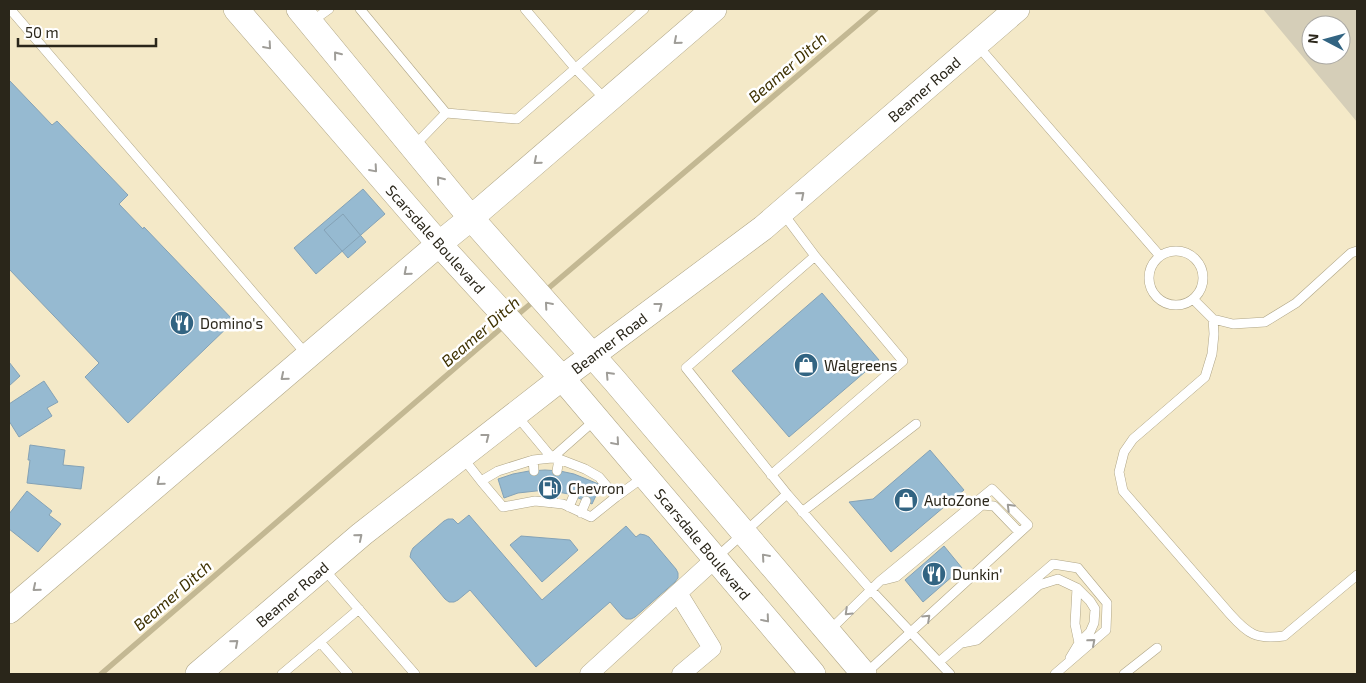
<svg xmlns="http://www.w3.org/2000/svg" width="1366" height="683" font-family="'Exo 2',sans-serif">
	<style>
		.green { fill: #d5ceb8; fill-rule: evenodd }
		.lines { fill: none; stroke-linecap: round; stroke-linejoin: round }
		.stream { stroke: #c3b893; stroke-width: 5.5 }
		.building { fill: #96bad1; stroke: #84a2b6 }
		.service-casing { stroke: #afa586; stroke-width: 10 }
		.minor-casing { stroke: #afa586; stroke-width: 19 }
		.secondary-casing { stroke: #afa586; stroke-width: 26 }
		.service { stroke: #fff; stroke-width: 9 }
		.minor { stroke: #fff; stroke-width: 18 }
		.secondary { stroke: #fff; stroke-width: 25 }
		.oneway { stroke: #9f9d98 }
		.labels { text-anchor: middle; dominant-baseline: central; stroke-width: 5; stroke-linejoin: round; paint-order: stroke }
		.street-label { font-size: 15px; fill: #2a261a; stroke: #fff }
		.poi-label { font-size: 15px; fill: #2a261a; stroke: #fff; text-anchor: start }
		.water-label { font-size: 16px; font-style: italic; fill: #3e3101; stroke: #fff }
	</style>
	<rect width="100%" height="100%" fill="#f4e9c8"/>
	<!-- green -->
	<path class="green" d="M1263,9h94v113zM1311,25h30v30h-30z"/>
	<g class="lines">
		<!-- stream -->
		<path class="stream" d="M544,292l332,-283
			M515,317l20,-17
			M101,674l405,-350"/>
	</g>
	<!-- building -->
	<path class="building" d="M9,80l43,45 5,-4 71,74 -9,9 24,25 1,-2 90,94 -106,102 -43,-46 14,-14 -90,-94z
		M363,189l22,25 -69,60 -22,-26z
		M343,214l23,28 -18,16 -24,-28z
		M822,293l57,67 -90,77 -57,-66z
		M9,362l11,14 -11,10z
		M44,381l14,21 -11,6 5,8 -33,21 -10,-16v-17z
		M30,445l35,5 -2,15 21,2 -3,22 -54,-6 3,-23h-2z
		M930,450l34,40 -73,62 -42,-50 24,-3z
		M545,470l15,1 14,3 27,11 -9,19 -23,-10 -24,-4 -27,3 -14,5 -6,-19 15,-5 16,-3z
		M27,491l25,20 -3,4 12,9 -23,28 -29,-23v-15z
		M469,515l73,85 84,-74 10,11 4,-3 5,1 4,2 27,32 2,4v5l-3,4 -40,35 -4,2h-5l-4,-3 -12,-14 -74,65 -66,-77 -12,10 -4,2h-5l-4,-3 -35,-42 1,-5 2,-4 31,-27 4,-2h5l5,5z
		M521,536l49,4 8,10 -36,32 -32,-37z
		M944,546l18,22 -39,34 -18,-22z"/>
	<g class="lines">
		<!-- service casing -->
		<g class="service-casing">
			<path id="service" d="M10,9l296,345
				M360,9l86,104 -33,34
				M525,9l50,59 31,32
				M311,22l18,-13
				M978,46l182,210
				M446,113l71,6 127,-110
				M1149 278a27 27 0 1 1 54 0a27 27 0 1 1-54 0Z
				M1193,299l20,20 20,5 32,-2 31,-19 55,-50 6,-2
				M1213,319l1,15 -2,20 -7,23 -72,62 -9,13 -5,20 4,19 107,123c18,20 26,26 54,22l73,-61
				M517,416l35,42 43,-38
				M463,458l18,23 17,-10 35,-11 19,-2 7,1 26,10 14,8 17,20 29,-21
				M533,460l1,11
				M557,471l2,-12
				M771,475l132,-114 -88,-105
				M481,481l22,26 32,-6 28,3 28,13 25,-20
				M787,494l84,96 79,84
				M552,503l2,-12
				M569,507l5,-12
				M802,512l114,-88
				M581,513l5,-12
				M717,557l70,-63 -101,-126 129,-112 -33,-44
				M323,568l92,106
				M884,580l12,-3 86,-72 12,1 25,26
				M1077,588l13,13 5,8 -1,14 -4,9 -11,11
				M830,630l50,-49 112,-92 36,36 -163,149
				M320,642l39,-33
				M962,643l15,-3 62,-55 19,-6 19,9 -2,36 4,19 -9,15
				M939,662l114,-98 25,4 29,35 -1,27 -51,44
				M282,674l38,-32 28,32
				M1124,674l33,-26"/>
		</g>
		<!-- minor casing -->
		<g class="minor-casing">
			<path id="minor" d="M678,593l34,55 -31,26
				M589,674l126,-115"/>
		</g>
		<!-- secondary casing -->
		<g class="secondary-casing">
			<path id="secondary" d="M236,9l203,235 123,134 251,296
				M299,9l172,209 144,163 249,293
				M9,611l430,-367 32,-26 243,-209
				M198,674l164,-140 200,-156 201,-150 254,-219"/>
		</g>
		<!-- service -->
		<use href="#service" class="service"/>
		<!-- minor -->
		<use href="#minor" class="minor"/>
		<!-- secondary -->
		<use href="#secondary" class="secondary"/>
	</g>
	<!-- one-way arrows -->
	<defs><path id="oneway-chevron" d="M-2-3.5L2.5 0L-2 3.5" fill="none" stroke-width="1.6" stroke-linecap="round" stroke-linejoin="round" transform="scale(1.25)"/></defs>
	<g class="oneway">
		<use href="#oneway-chevron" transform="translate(677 41) rotate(139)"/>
		<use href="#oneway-chevron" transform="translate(268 46) rotate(49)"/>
		<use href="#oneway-chevron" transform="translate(337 55) rotate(-129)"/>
		<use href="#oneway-chevron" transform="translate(537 161) rotate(139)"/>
		<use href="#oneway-chevron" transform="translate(374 169) rotate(49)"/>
		<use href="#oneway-chevron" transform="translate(440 180) rotate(-129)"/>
		<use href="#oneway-chevron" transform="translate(801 195) rotate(-41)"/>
		<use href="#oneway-chevron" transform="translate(407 272) rotate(139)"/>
		<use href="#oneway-chevron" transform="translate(548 305) rotate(-131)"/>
		<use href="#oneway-chevron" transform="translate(659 306) rotate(-37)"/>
		<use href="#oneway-chevron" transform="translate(609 375) rotate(-133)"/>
		<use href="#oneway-chevron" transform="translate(284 377) rotate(140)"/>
		<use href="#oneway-chevron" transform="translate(486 437) rotate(-38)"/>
		<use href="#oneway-chevron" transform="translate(616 442) rotate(49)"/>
		<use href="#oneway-chevron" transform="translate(160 482) rotate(140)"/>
		<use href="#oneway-chevron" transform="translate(1010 507) rotate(-135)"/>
		<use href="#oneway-chevron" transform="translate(359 537) rotate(-40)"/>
		<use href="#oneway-chevron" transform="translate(765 557) rotate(-131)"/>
		<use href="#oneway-chevron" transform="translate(36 588) rotate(140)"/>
		<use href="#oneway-chevron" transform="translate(848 612) rotate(136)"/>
		<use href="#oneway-chevron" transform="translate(927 618) rotate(-43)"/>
		<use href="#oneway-chevron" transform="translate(766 619) rotate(50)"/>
		<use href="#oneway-chevron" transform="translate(1092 642) rotate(-41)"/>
		<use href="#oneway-chevron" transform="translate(235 643) rotate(-41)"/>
	</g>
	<!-- icons -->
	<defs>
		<g id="restaurant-disc" transform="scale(1.25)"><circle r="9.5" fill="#326482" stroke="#fff"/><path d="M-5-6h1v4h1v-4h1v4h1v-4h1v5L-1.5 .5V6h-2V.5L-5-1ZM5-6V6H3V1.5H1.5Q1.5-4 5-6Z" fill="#fff"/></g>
		<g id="shop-disc" transform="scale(1.25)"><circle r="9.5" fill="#326482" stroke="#fff"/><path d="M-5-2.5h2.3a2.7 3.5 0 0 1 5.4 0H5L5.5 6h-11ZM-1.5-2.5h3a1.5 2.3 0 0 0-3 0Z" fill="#fff"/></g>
		<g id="fuel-disc" transform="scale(1.25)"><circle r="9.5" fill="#326482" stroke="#fff"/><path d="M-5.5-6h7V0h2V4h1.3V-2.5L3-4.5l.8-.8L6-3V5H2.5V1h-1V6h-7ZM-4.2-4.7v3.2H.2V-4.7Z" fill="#fff"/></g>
	</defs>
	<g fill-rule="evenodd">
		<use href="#restaurant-disc" x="182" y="323"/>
		<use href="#shop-disc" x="806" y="365"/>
		<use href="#fuel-disc" x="550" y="488"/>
		<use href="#shop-disc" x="906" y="500"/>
		<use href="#restaurant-disc" x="934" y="574"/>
	</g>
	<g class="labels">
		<!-- street labels -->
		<g class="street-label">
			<text transform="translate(924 89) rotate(-41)">Beamer Road</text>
			<text transform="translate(436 239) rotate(48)">Scarsdale Boulevard</text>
			<text transform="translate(609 343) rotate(-37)">Beamer Road</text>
			<text transform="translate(703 544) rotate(50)">Scarsdale Boulevard</text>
			<text transform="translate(292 594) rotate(-41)">Beamer Road</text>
		</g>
		<!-- poi labels -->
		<g class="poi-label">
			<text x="200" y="323">Domino's</text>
			<text x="824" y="365">Walgreens</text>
			<text x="568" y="488">Chevron</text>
			<text x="924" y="500">AutoZone</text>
			<text x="952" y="574">Dunkin'</text>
		</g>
		<!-- water labels -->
		<g class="water-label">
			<text transform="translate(787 67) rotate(-41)">Beamer Ditch</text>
			<text transform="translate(480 331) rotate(-41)">Beamer Ditch</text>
			<text transform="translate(172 595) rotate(-41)">Beamer Ditch</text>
		</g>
	</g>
	<!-- border -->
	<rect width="1366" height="683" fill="none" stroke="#2a261a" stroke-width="20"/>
	<!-- north arrow -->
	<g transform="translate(1326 40) rotate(276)"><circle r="24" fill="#ffffff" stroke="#aaa8a3"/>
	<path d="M0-4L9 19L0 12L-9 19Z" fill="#326482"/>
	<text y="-8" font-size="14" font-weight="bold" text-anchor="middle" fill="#2a261a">N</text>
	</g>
	<!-- scale -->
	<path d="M18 38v8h138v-8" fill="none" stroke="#2a261a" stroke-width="2.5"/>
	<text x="25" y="38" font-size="15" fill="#2a261a" stroke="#ffffff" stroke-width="4" paint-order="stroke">50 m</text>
</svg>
